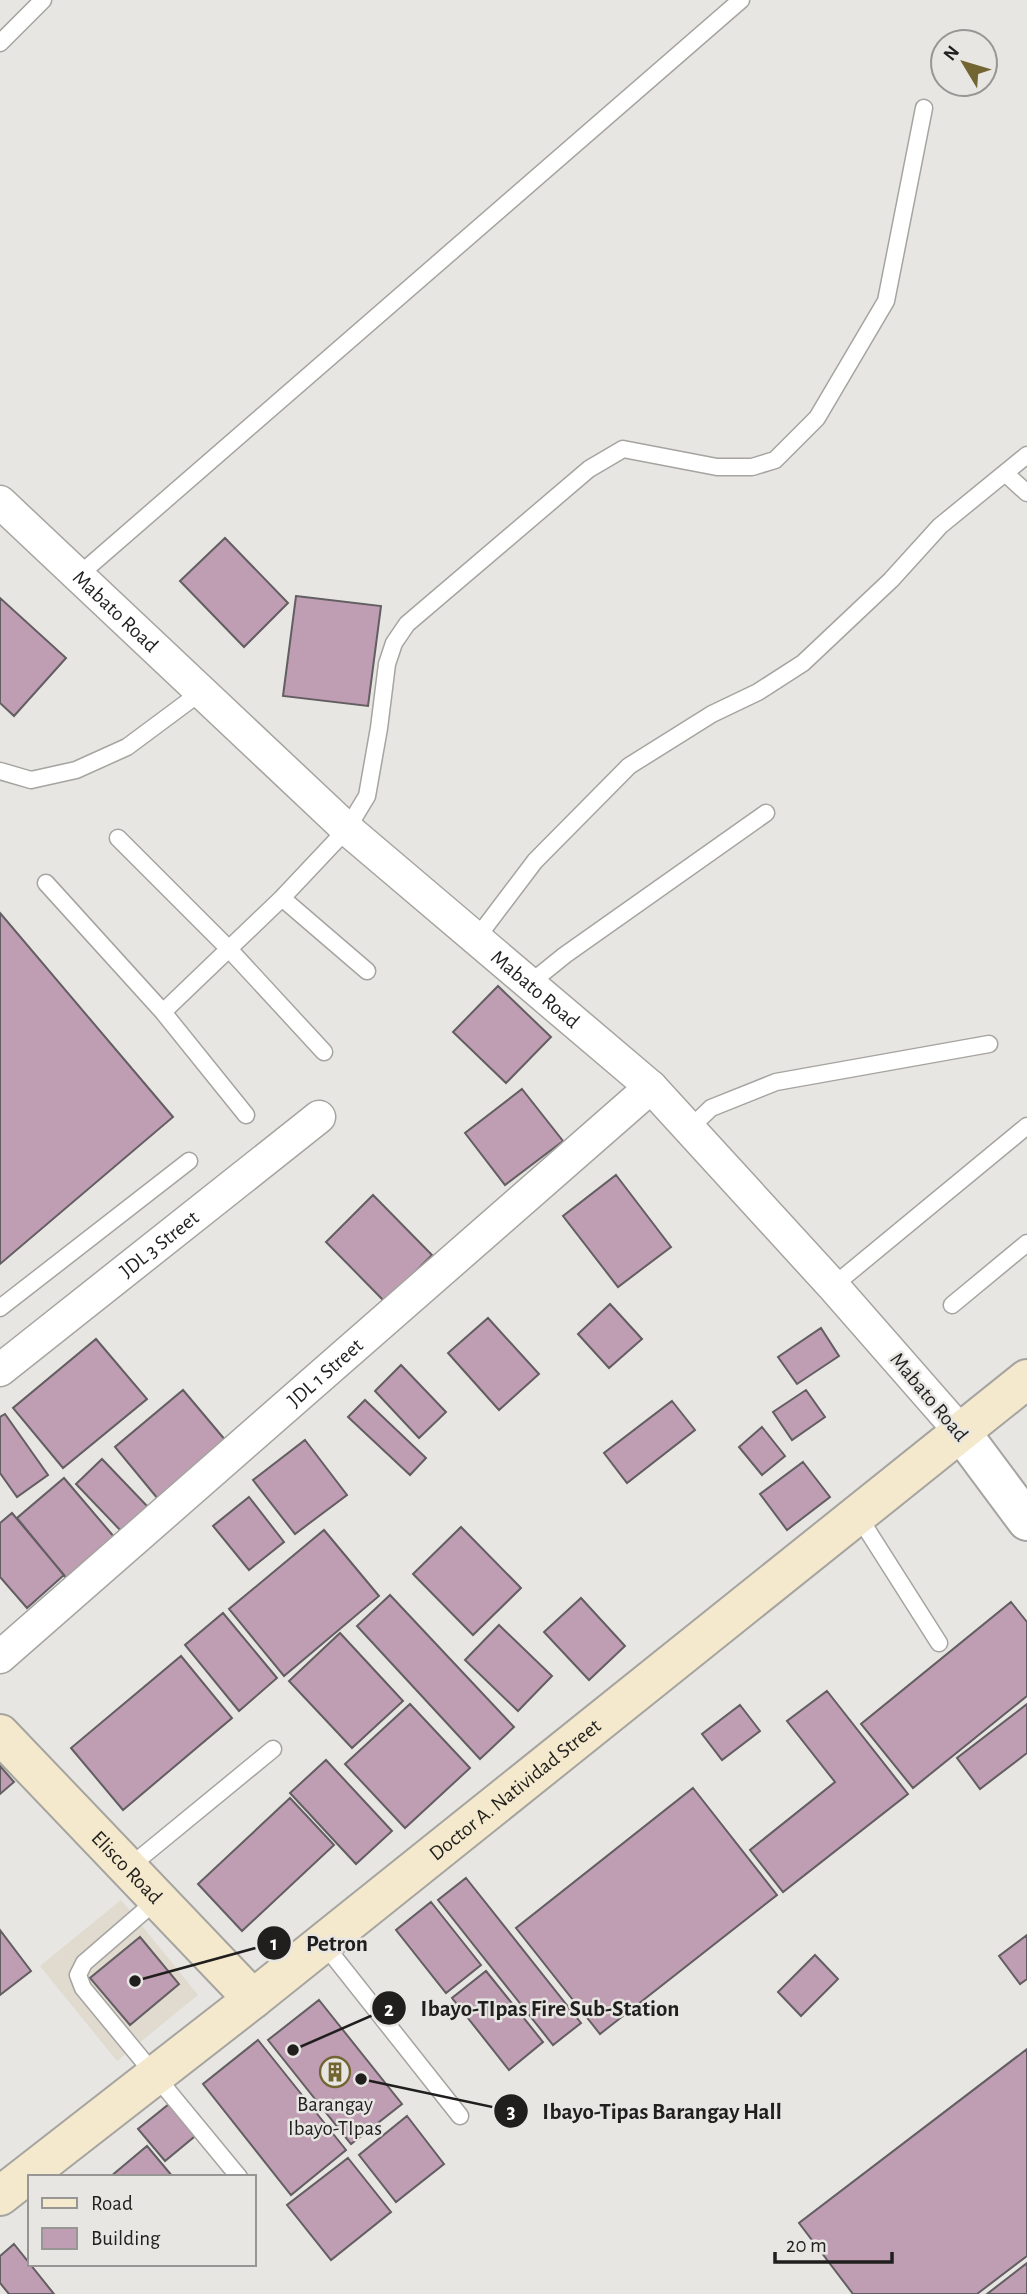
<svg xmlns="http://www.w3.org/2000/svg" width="1027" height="2294" font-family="'Alegreya Sans',sans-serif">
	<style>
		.built { fill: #e0dacf }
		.building { fill: #bf9db3; stroke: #625e61; stroke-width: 2 }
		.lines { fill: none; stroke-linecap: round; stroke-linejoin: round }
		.service-casing { stroke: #a6a4a0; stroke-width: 19 }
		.minor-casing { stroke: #a6a4a0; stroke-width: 35 }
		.tertiary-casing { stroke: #a6a4a0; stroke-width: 42 }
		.secondary-casing { stroke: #a6a4a0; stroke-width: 42 }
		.service { stroke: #fff; stroke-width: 16 }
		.minor { stroke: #fff; stroke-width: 32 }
		.tertiary { stroke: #fff; stroke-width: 38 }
		.secondary { stroke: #f4e9cc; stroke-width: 38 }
		.labels { text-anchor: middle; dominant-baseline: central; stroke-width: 5; stroke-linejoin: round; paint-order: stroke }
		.street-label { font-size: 21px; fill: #201f1e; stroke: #e8e6e2 }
		.poi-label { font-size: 21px; fill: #201f1e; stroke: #e8e6e2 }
		.leader { fill: none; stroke: #201f1e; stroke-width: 2.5 }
		.callout-dot { fill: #201f1e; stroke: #e8e6e2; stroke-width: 2.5 }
		.mark-label { font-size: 21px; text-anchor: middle; font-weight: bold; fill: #fff }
		.callout-label { font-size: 23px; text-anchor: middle; font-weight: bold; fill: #201f1e; stroke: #e8e6e2; stroke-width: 5; stroke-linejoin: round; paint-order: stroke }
	</style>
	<rect width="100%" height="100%" fill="#e8e6e2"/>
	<!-- built -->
	<path class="built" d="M121,1900l77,95 -81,66 -77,-95z"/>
	<!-- building -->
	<path class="building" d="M225,538l63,65 -44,44 -64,-66z
		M296,596l85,10 -13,100 -85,-10z
		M0,598l66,60 -52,58 -14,-13z
		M0,913l173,204 -173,147z
		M498,986l53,51 -45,46 -53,-51z
		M522,1089l41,52 -58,44 -40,-52z
		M616,1175l55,72 -53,40 -55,-71z
		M373,1195l59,60 -47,47 -59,-60z
		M610,1304l32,35 -33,29 -31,-34z
		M488,1318l51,56 -40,36 -51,-57z
		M821,1328l18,28 -42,28 -19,-27z
		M96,1339l51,60 -84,69 -50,-60z
		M401,1365l45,47 -27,26 -44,-47z
		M183,1390l43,51 -68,58 -43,-52z
		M806,1390l19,27 -33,23 -19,-28z
		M365,1400l61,58 -16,17 -62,-58z
		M672,1401l23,29 -68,53 -23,-30z
		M5,1414l43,61 -31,22 -17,-24v-56z
		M762,1427l23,29 -23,19 -23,-28z
		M305,1440l42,55 -52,39 -42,-54z
		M102,1459l46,48 -26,25 -46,-48z
		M803,1462l27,35 -43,33 -27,-36z
		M64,1478l51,60 -48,41 -50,-61z
		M249,1497l35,45 -35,28 -36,-44z
		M12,1513l52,62 -37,33 -27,-31v-54z
		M461,1527l60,61 -48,47 -60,-61z
		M324,1530l55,66 -95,80 -55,-67z
		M390,1595l124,132 -34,32 -123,-133z
		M581,1598l44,48 -36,34 -45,-48z
		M1011,1602l16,20v74l-114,92 -52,-64z
		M223,1613l54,65 -38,33 -54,-66z
		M499,1625l53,51 -34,35 -53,-51z
		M340,1633l63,68 -51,47 -63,-67z
		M181,1656l51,62 -109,92 -52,-62z
		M827,1691l81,103 -125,98 -33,-42 85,-68 -48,-61z
		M410,1704l60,64 -65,60 -60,-64z
		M1027,1704v49l-47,36 -23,-31z
		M740,1705l20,26 -38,29 -20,-26z
		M326,1760l66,71 -36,33 -66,-71z
		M0,1766l14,16 -14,12z
		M693,1788l84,107 -177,139 -84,-106z
		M290,1798l44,47 -92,86 -44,-47z
		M466,1878l115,145 -28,22 -115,-145z
		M431,1902l50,63 -35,28 -50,-63z
		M0,1930l31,41 -31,24z
		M1027,1935v44l-7,5 -21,-28z
		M140,1937l39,47 -49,41 -40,-47z
		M815,1955l23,24 -37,37 -23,-24z
		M486,1971l57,71 -34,28 -57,-72z
		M319,2000l83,104 -51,40 -83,-104z
		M258,2040l88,110 -55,45 -88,-111z
		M1027,2049v207l-50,38h-124l-54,-71z
		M174,2100l26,32 -35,29 -27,-32z
		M407,2116l37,48 -48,38 -37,-47z
		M147,2146l26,31h-63z
		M348,2158l43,54 -60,48 -44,-55z
		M14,2244l40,50h-45l-9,-11v-27z
		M1027,2263v31h-40z"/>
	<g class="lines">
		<!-- service casing -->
		<g class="service-casing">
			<path id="service" d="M0,43l43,-43
				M1005,473l22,20
				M79,575l662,-575
				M0,771l31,9 45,-10 51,-23 74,-55
				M118,838l110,110 96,104
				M46,883l117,129 119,-114 65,-69 20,-33 12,-68 8,-64 7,-21 13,-19 182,-155 34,-20 94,18h35l23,-7 42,-42 69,-117 38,-193
				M282,898l85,73
				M476,939l59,-78 94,-95 83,-52 46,-22 45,-29 88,-83 49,-54 87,-71
				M529,984l36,-29 201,-142
				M163,1012l83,103
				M689,1129l22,-21 65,-26 213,-38
				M833,1286l194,-160
				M952,1305l75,-62
				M0,1308l189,-147
				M857,1514l82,129
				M128,1868l145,-119
				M158,1899l-74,64 -6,12 5,13 156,189
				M323,1943l137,173"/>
		</g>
		<!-- minor casing -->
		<g class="minor-casing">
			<g id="minor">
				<path id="s1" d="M0,502l347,327 304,258 182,199 127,145"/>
				<path id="s2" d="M0,1370l319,-253"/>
				<path id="s3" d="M0,1657l651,-570"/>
			</g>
		</g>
		<!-- tertiary casing -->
		<g class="tertiary-casing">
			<path id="tertiary" d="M960,1431l67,90"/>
		</g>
		<!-- secondary casing -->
		<g class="secondary-casing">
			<g id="secondary">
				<path id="s4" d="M0,1734l253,265"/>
				<path id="s5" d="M0,2196l253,-197 774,-620"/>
			</g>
		</g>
		<!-- service -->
		<use href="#service" class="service"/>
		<!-- minor -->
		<use href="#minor" class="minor"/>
		<!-- tertiary -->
		<use href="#tertiary" class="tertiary"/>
		<!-- secondary -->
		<use href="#secondary" class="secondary"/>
	</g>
	<!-- icons -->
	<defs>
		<g id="building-ring" transform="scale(1.575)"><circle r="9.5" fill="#e8e6e2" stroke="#726532" stroke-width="1.5"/><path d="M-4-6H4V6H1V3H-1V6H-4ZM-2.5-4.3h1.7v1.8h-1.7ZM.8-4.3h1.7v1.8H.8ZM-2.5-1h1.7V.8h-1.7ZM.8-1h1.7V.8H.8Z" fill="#726532"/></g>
	</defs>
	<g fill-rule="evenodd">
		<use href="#building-ring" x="335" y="2072"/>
	</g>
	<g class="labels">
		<!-- street labels -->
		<g class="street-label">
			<text stroke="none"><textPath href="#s1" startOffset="159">Mabato Road</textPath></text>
			<text stroke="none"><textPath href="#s1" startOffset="724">Mabato Road</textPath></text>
			<text stroke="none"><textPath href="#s2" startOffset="203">JDL 3 Street</textPath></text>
			<text stroke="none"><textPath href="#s3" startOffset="432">JDL 1 Street</textPath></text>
			<text transform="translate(929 1397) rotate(50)">Mabato Road</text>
			<text stroke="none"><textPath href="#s5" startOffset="656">Doctor A. Natividad Street</textPath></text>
			<text stroke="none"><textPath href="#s4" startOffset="184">Elisco Road</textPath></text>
		</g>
		<!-- poi labels -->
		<g class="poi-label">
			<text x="335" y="2104">Barangay<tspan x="335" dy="24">Ibayo-TIpas</tspan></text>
		</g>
	</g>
	<!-- callouts -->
	<path class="leader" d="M135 1981L274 1943M293 2050L389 2008M361 2079L511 2111"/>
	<g class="callout-dot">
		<circle cx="135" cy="1981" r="7"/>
		<circle cx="293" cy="2050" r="7"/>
		<circle cx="361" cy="2079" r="7"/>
		<circle cx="274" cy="1943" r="18"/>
		<circle cx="389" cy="2008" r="18"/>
		<circle cx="511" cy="2111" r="18"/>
	</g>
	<g class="mark-label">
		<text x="274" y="1950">1</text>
		<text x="389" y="2016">2</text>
		<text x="511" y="2118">3</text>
	</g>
	<g class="callout-label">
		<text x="337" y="1951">Petron</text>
		<text x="550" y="2016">Ibayo-TIpas Fire Sub-Station</text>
		<text x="662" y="2119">Ibayo-Tipas Barangay Hall</text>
	</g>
	<!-- legend -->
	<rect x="28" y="2175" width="228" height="91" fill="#e8e6e2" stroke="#989694" stroke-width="2"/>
	<rect x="42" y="2198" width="35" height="10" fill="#f4e9cc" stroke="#989694" stroke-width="2"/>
	<text x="91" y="2210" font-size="21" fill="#201f1e">Road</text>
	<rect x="42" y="2228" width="35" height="21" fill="#bf9db3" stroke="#989694" stroke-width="2"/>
	<text x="91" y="2245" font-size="21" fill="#201f1e">Building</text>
	<!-- north arrow -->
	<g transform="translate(964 63) rotate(308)"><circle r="33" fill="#e8e6e2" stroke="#989694" stroke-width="2"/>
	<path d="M0-5L12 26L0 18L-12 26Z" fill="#726532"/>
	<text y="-10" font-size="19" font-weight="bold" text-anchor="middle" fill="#201f1e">N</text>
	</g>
	<!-- scale -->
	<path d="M775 2252v10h117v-10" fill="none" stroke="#201f1e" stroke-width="3.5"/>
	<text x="786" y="2252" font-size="21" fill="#201f1e" stroke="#e8e6e2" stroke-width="5" paint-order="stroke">20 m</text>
</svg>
